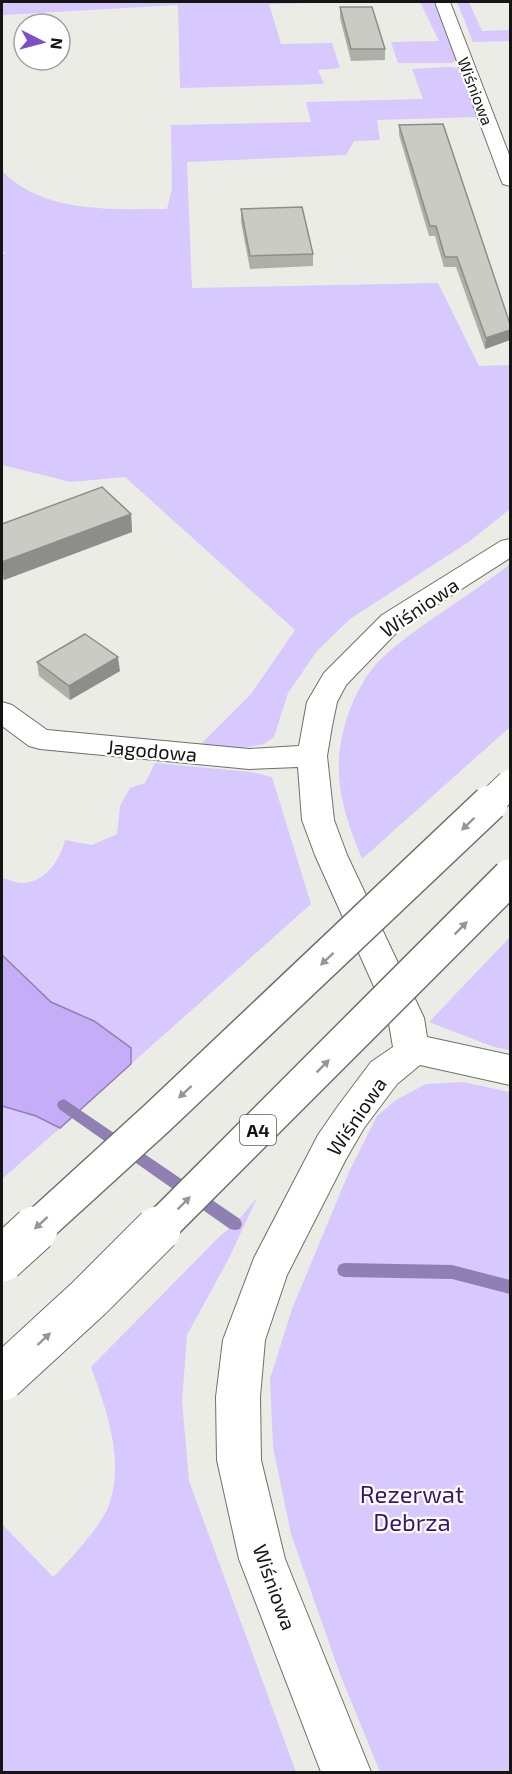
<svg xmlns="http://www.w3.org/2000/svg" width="512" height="1774" font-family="'Exo 2',sans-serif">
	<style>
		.green { fill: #d7c8fd }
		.water { fill: #c5adf7; stroke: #907fb3; stroke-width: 1.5 }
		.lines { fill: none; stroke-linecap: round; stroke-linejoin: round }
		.stream { fill: #907fb3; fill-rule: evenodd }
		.minor-casing { stroke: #6f706a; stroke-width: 2 }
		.minor { fill: #fff; fill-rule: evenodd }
		.motorway-bridge-far2-casing { stroke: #6f706a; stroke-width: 30; stroke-linecap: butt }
		.motorway-bridge-far1-casing { stroke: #6f706a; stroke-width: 38; stroke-linecap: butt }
		.motorway-bridge-casing { stroke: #6f706a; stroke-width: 47; stroke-linecap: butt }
		.motorway-bridge-far2 { stroke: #fff; stroke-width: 28 }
		.motorway-bridge-far1 { stroke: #fff; stroke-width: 35 }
		.motorway-bridge { stroke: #fff; stroke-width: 45 }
		.wall { fill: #aeafa9 }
		.shaded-wall { fill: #8d8e8a }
		.building { fill: #cacbc5; stroke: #8d8e8a; stroke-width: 1.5 }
		.oneway { fill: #969695 }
		.labels { text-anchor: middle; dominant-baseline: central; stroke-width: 4.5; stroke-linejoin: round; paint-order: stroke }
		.far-street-label { font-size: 16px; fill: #151513; stroke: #fff }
		.shield { fill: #fff; stroke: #5b5b5a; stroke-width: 1.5 }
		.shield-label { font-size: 18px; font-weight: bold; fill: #151513 }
		.street-label { font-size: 20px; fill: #151513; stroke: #fff }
		.near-park-label { font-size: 24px; fill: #3b1569; stroke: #fff }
	</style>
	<rect width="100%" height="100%" fill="#ebece5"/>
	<!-- green -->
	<path class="green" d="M2,2h367l-100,2 12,40 51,-1 8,25 -22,2 6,14 -144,4 -2,-83 -176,10z
		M420,2h14l22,58 -5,3h-53l-7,-21 48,-1z
		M457,2h12l13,29 28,-1v11l-37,1z
		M448,67l10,1 3,4 17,45 -101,3 3,20 -26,1 -8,14 -159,7 5,126 246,-5 41,83 31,-1v144l-40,32 -120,78 -33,32 -29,42 -14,44 -10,7 -22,4 -42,-3 51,-51 44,-64 -170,-153 -54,5 -69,-17v-211l4,-1 -4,-2v-80c43,43 108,38 165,38l5,-20 -1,-64 140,-3 -5,-20 117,-3 -11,-30z
		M510,564v163l-148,132c-22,-55 -33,-92 -12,-150 7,-17 18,-38 31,-50 40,-37 88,-62 129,-95z
		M155,763l96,9 21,5 39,127 -180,160 -1,-16 -36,-27 -43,-19 -49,-47v-77c5,1 12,4 18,5 25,1 40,-23 45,-43l27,5 25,-11 3,-28 10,-18 15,-5z
		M510,937v113l-16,-3 -65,-25z
		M463,1082l47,10v680h-130l-40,-98 -49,-140 -18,-87 -3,-68 22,-70 57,-137 28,-56 19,-16 30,-16z
		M2,1106l34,10 24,12 -58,51z
		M257,1198l-29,62 -41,75 -5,66 7,80 107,291h-294v-248l51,53c14,-13 51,-55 56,-72 16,-46 -3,-96 -18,-138l129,-131 15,-12z"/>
	<!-- water -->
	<path class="water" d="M2,955l49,47 43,19 37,27v16l-71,64 -24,-12 -34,-10z"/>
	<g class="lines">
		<!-- stream -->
		<path class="stream" d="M64,1099l176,120 2,5 -2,5 -5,1 -5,-1 -171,-120 -2,-4 2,-4z
			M344,1263l108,2 58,15v14l-58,-15 -108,-2 -5,-2 -2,-5 2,-5z"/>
		<!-- minor casing -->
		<g class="minor-casing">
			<path id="minor" d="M435,2h15l60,155v29l-7,-2 -2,-4z
				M510,539v19l-108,69 -56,58 -9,17 -5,24 -5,30 7,64 13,35 77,163 3,19 83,18v30l-90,-20 -23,19 -33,44 -18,31 -59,116 -22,65 -5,57 1,63 24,99 86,213h-50l-82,-213 -22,-99 -1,-63 7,-57 31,-82 64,-123 20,-29 33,-44 22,-15 -5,-29 -73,-163 -13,-35 -4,-53 -49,2 -209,-20 -11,-3 -27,-20v-24l10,3 35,25 202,19 50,-3 8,-44 17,-29 58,-58 119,-74z"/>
		</g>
		<!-- minor -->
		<use href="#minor" class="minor"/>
		<!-- motorway-bridge-far2 casing -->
		<g class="motorway-bridge-far2-casing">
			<path id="motorway-bridge-far2" d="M489,804l21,-20"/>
		</g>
		<!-- motorway-bridge-far1 casing -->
		<g class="motorway-bridge-far1-casing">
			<path id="motorway-bridge-far1" d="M33,1231l124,-113 333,-315
				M156,1231l354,-354"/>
		</g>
		<!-- motorway-bridge casing -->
		<g class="motorway-bridge-casing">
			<path id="motorway-bridge" d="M2,1259l33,-30
				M2,1378l87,-80 69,-69"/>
		</g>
		<!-- motorway-bridge-far2 -->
		<use href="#motorway-bridge-far2" class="motorway-bridge-far2"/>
		<!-- motorway-bridge-far1 -->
		<use href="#motorway-bridge-far1" class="motorway-bridge-far1"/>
		<!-- motorway-bridge -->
		<use href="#motorway-bridge" class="motorway-bridge"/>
	</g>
	<!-- wall -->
	<path class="wall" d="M340,7l45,42v11l-34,1 -11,-43z
		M399,125l111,199v16l-25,9 -29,-82h-12l-9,-31h-6l-30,-101z
		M241,209l72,45v12l-63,3 -9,-47z
		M131,514l1,18 -128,48 -2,-2v-54z
		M37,662l83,9 -50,29 -31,-24z"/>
	<!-- shaded-wall -->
	<path class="shaded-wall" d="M510,330v10l-25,9 1,-11z
		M131,514l1,18 -128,48 -2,-18z
		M118,657l2,14 -50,29 -1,-14z"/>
	<!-- building -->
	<path class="building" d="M340,7h32l13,42h-34z
		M443,124l67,200v6l-24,8 -29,-81h-12l-9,-31h-6l-31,-101z
		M302,207l11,47 -63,2 -9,-47z
		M102,487l29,27 -129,48v-38z
		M85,634l33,23 -49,29 -32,-24z"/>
	<!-- one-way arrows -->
	<defs><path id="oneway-solid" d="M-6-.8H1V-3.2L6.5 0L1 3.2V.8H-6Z" transform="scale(1.5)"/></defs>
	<g class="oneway">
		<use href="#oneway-solid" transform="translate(468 824) rotate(136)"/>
		<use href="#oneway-solid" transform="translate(461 928) rotate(-45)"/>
		<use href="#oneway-solid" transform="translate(327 959) rotate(137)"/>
		<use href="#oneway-solid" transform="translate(323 1066) rotate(-45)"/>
		<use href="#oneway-solid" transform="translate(185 1092) rotate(137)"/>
		<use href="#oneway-solid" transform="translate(184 1203) rotate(-45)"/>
		<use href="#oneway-solid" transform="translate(41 1223) rotate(138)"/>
		<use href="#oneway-solid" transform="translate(44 1339) rotate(-43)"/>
	</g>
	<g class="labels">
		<!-- far-street labels -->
		<g class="far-street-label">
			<text transform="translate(476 91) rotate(69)">Wiśniowa</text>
		</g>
		<!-- shield labels -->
		<rect class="shield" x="240" y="1115" width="36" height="30" rx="4.5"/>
		<g class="shield-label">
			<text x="258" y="1130">A4</text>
		</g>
		<!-- street labels -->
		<g class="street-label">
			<text transform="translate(419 607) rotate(-34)">Wiśniowa</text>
			<text transform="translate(152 750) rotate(5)">Jagodowa</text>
			<text transform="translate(356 1116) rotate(-56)">Wiśniowa</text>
			<text transform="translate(275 1587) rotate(70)">Wiśniowa</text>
		</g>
		<!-- near-park labels -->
		<g class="near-park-label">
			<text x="412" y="1493">Rezerwat<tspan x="412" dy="28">Debrza</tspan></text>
		</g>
	</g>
	<!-- border -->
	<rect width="512" height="1774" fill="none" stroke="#151513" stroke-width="6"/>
	<!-- north arrow -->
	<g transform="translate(42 42) rotate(96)"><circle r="28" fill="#ffffff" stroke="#a1a1a1" stroke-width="1.5"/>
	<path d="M0-4.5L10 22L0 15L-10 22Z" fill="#7e4ec6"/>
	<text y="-9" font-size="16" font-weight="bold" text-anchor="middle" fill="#151513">N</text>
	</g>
</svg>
